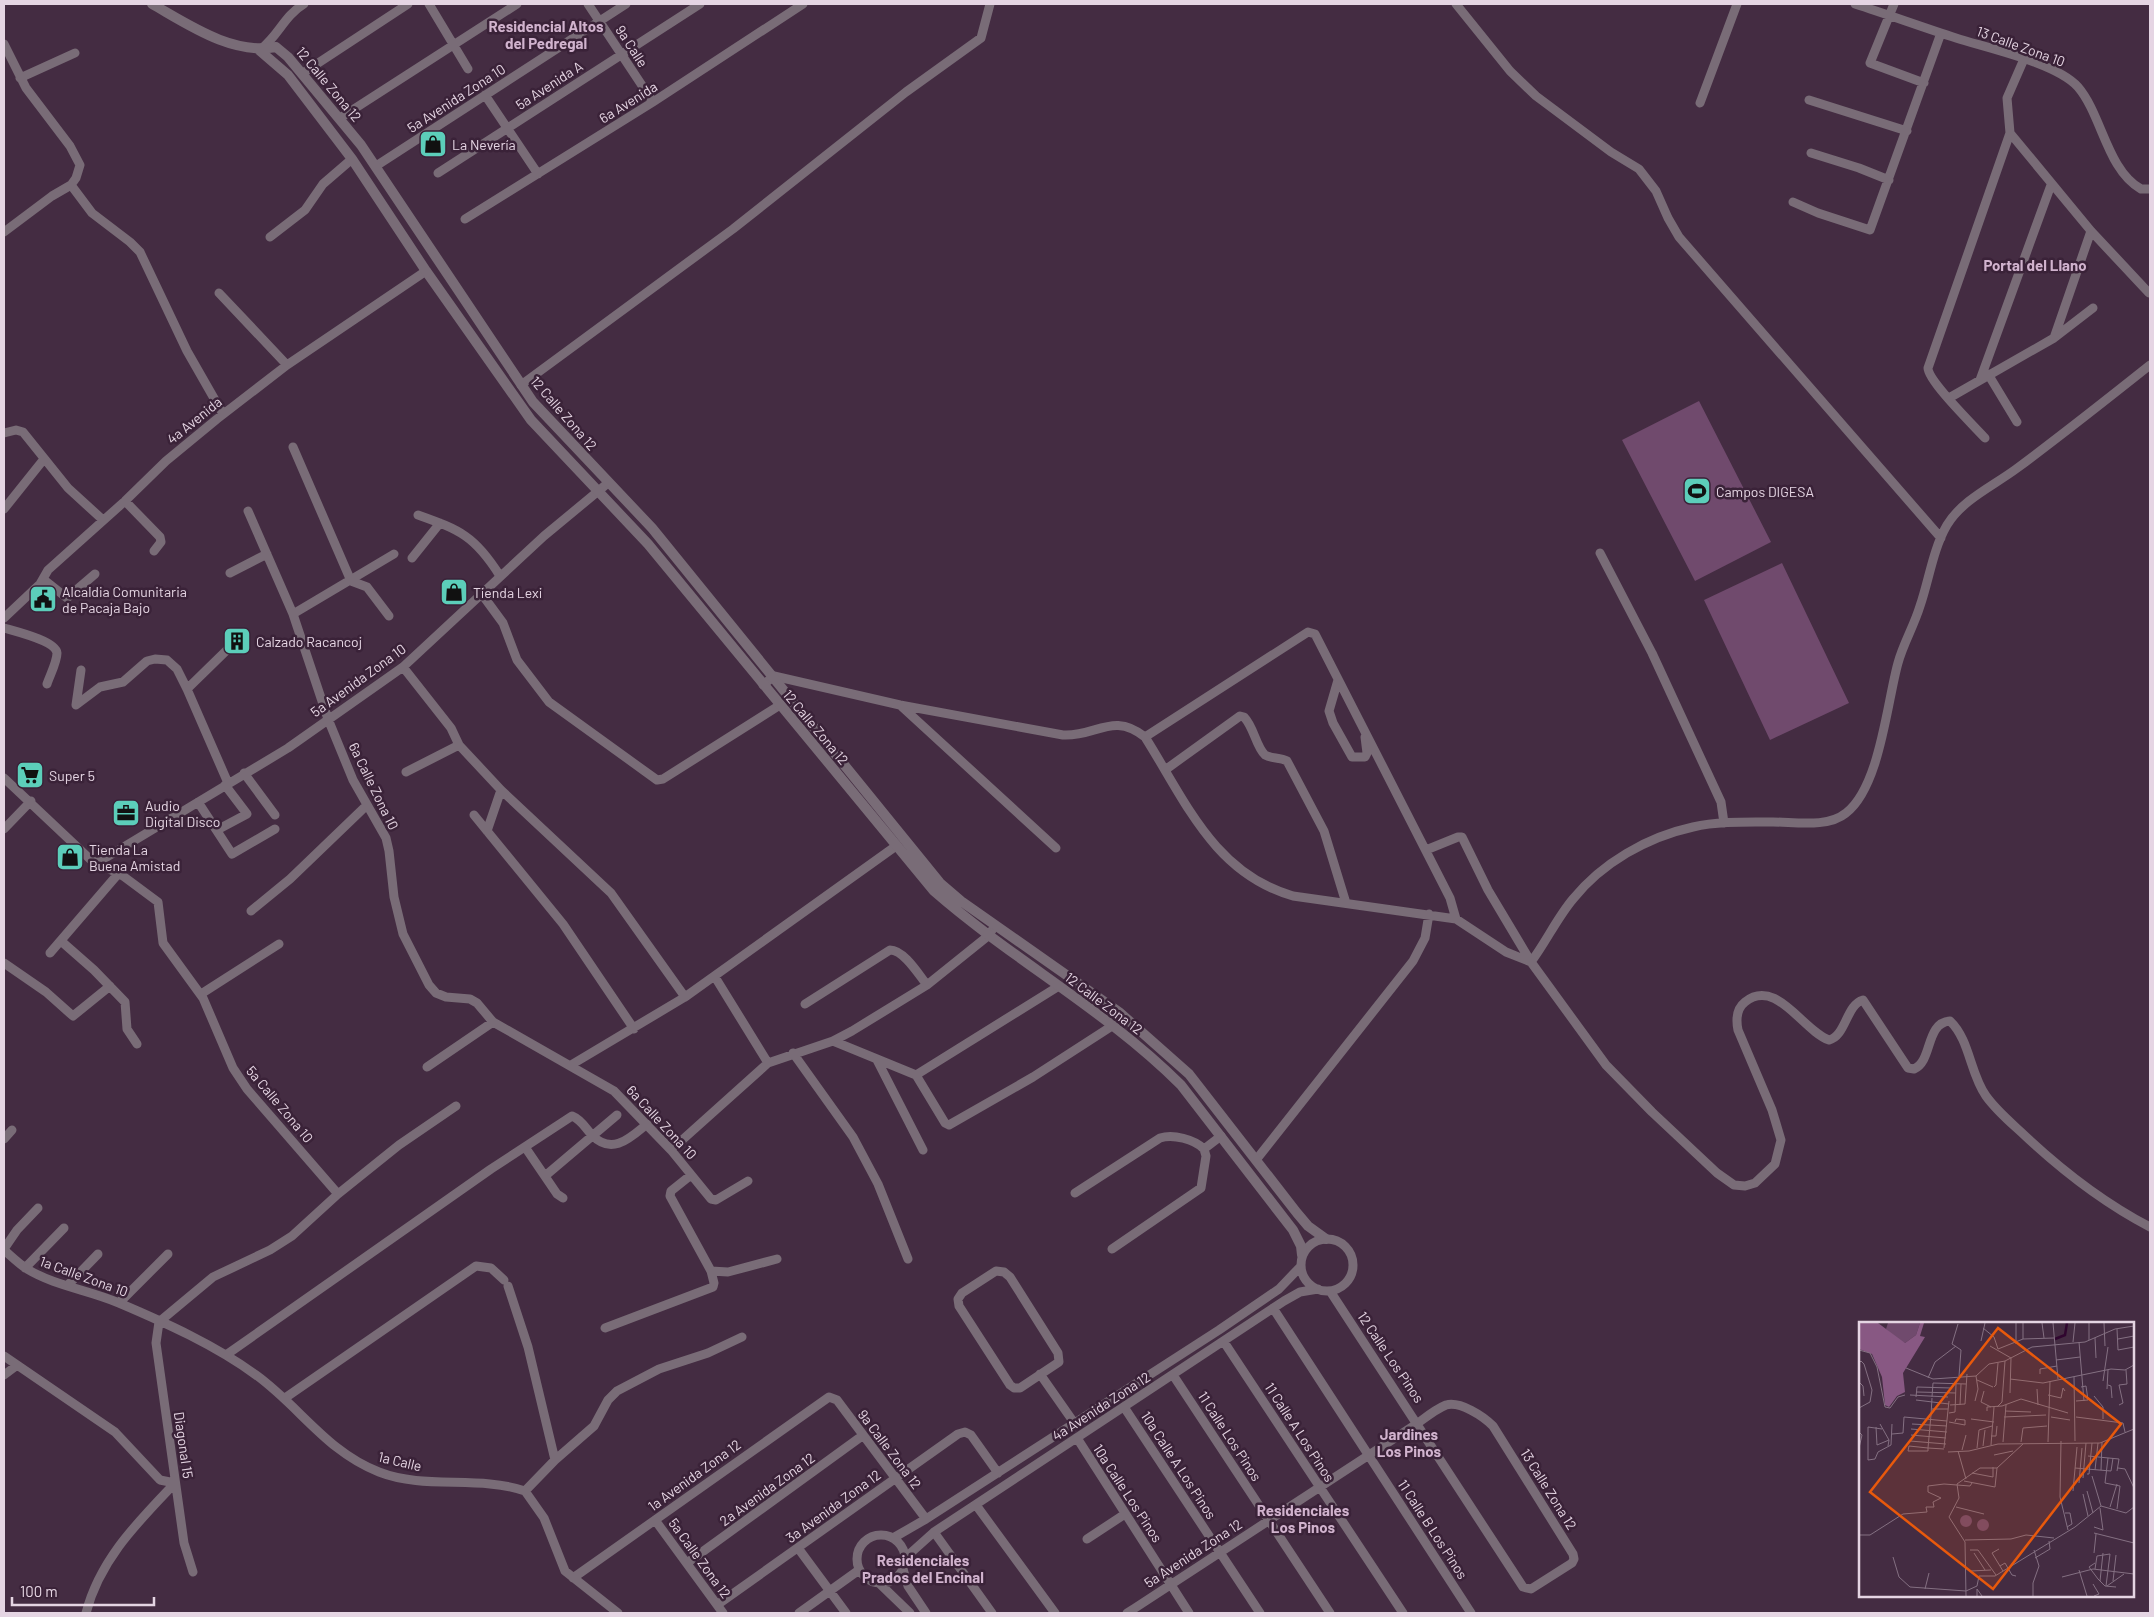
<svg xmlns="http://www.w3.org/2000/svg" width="2154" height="1617" font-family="Barlow,sans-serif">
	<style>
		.green { fill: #704a6d }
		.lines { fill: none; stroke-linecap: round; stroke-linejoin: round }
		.minor { stroke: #796c77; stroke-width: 9 }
		.tertiary { stroke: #796c77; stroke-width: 10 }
		.labels { text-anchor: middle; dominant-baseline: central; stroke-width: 5; stroke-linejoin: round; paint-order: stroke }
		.street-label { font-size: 14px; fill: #e5d5e3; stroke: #3a2238 }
		.poi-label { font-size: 14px; fill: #e5d5e3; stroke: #3a2238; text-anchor: start }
		.neighbourhood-label { font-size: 15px; font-weight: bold; fill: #d1b3ce; stroke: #3a2238 }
		.inset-river { fill: none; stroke: #30062f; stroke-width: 2.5 }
		.inset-road { fill: none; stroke: #847082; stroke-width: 1 }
		.view { fill: #e8590c; fill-opacity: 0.15; stroke: #e8590c; stroke-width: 2.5 }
		.inset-edge { fill: none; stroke: #e5d5e3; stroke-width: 2.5 }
	</style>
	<rect width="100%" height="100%" fill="#442c42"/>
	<!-- green -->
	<path class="green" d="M1699,401l72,141 -76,39 -73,-141z
		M1782,563l67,140 -79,37 -66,-140z"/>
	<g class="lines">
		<!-- minor -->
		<path class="minor" d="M429,4l39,65
			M588,4l65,98
			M1456,4l54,67 26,25 75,56 28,17 17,22 12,27 11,19 262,301
			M1855,4c34,11 67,23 101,34 31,10 101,25 122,49 24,28 29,83 63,102h9
			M1894,4l-24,59 54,20
			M4,44l22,44 44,58 10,19 -4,13 -5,7 -19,11 -48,36
			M261,49c18,-14 23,-33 43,-45
			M303,73l105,-69
			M20,78l55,-25
			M485,95l53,79
			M1809,100l98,31
			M1700,103l37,-99
			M340,118l177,-114
			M2010,133l81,98 58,62
			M1811,153l48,15 30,12
			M376,166l250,-162
			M438,173l262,-169
			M71,185l21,28 38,29 10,10 47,99 36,63
			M1793,202l25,11 52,17 71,-197
			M465,219l188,-117 150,-98
			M270,237l35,-27 18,-26 29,-25
			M219,293l68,72
			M2054,338l37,-107
			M1988,374l29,48
			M1980,380l71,-195
			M521,385l212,-156 173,-137 75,-54 9,-34
			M1949,398l105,-60 39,-30
			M4,433l12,-3 7,2 45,56 35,32
			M1985,438c-11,-12 -57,-57 -57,-70l82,-235 -3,-35 17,-39
			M293,447l58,134 16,6 22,29
			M125,501l35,36 1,5 -7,9
			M4,509l40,-50
			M248,511l45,103 35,105 25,61 33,58 3,13 5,46 9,37 26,51 7,8 10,4 24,2 7,4 16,19 121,69 57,59 40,49 5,1 32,-19
			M418,515c42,15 57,21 82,61
			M1600,553l52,100 69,149 3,21
			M412,558l28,-35
			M230,573l37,-19
			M43,579l24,19 28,-24
			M481,593l22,30 14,37 32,42 108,78 6,-1 117,-74
			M293,614l101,-60
			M4,618l36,-34 8,-14 77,-69 41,-40 51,-42 70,-54 139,-94
			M4,628c10,3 52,13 53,25 0,9 -7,22 -10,31
			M403,667l48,61 8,17 42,45 110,103 74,104
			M81,670l-5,35 24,-18 23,-5 24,-21 8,-2 12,1 10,9 10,20 41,94
			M1338,680l-9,31 4,12 19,34h13l2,-4 -2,-16
			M763,685l11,-9 126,29 163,30c33,2 50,-24 82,2 41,65 69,136 148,159l163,23 50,33 25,10
			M187,689l43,-42
			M900,705l156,143
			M1145,737l163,-105 7,2 135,264 6,21
			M1165,770l75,-54 4,1c10,10 12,30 21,38 6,4 15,2 22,6l37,70 22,72
			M406,772l53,-27
			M244,773l31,42
			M4,778l87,82 32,16 35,26 5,41 40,55 30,70 14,21 91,105
			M198,802l34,52 43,-25
			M474,815l89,109 71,105
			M4,829l27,-28
			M217,830l30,-16 -22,-29
			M487,831l14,-41
			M1426,850l32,-13h4l26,53 43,72 75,103 46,47 65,61 17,12 11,1 10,-3 20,-19 6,-24 -9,-30 -34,-80c-2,-10 -2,-21 7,-28 31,-25 58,29 84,38 17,-4 17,-35 34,-40l41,62 4,6 6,1c19,-8 11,-46 36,-48 20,19 20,53 36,75 10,14 23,25 35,36 39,37 81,70 129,95
			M97,863l191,-115 115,-81 141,-131 64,-53
			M251,911l39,-32 77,-74
			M61,941l33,29 31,32 2,27 10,15
			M50,953l68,-79
			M1531,962c15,-20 26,-44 42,-63 29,-36 74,-62 120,-72 25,-6 53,-5 80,-5 22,0 55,6 73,-9 34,-26 41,-111 52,-150 5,-19 16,-37 22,-57 9,-26 13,-57 27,-81 15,-25 46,-39 69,-56 46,-34 90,-69 134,-104
			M4,963l42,29 27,24 37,-30
			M715,977l53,86
			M201,994l78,-50
			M805,1004l85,-54c14,0 29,25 37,35
			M833,1041l83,34 29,48 4,2 84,-48 79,-51
			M793,1053l60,84 25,47 30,75
			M877,1060l46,90
			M571,1065l114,-68 211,-151
			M427,1067l66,-45
			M916,1075l143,-89
			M4,1139l8,-9
			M525,1147l32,47 6,4
			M671,1150l97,-87 65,-22 19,-10 75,-46 61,-49 7,-10
			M1256,1160l157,-199 12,-23 4,-24
			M545,1176l72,-61
			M1075,1193l85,-55c13,-4 34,1 44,11l17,-13
			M1301 1265a26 26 0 1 1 52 0a26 26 0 1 1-52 0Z
			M4,1249l13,-19 21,-22
			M1112,1249l89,-61 5,-32 -2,-7
			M4,1250c7,6 15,14 23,19 28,17 62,21 92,34 47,20 96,42 137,72 44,32 71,77 123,97 46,18 99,3 146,19l19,27 21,53 53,42
			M25,1268l39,-40
			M711,1271l17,1 49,-13
			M996,1271l8,1 6,5 48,76 1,9 -39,26h-6l-4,-3 -51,-79 -1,-7 4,-6z
			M68,1285l30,-31
			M508,1286l20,61 27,113
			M119,1303l49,-49
			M1273,1308l198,305
			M159,1322l54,-45 57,-27 22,-14 46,-42 61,-49 57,-39
			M159,1322l-3,21 28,200 9,29
			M605,1328l108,-41 1,-4 -3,-12 -41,-75 1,-5 20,-16
			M1224,1342l179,271
			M226,1355l265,-186 81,-53c10,4 13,12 20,19 20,21 38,3 55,-11
			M4,1356l111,76 45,48 15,3
			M1040,1374l35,50
			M4,1375l12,-9
			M1173,1375l157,238
			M285,1398l191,-132 15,2 13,12
			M1124,1407l136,206
			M1077,1438l112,175
			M525,1491l30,-31 39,-34 14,-26 9,-9 42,-22 49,-16 34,-16
			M976,1505l79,108
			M655,1520l68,93
			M934,1532l58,81
			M857 1559a24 24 0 1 1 48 0a24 24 0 1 1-48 0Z
			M893,1538l33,-19 293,-189 60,-41 22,-23
			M1087,1539l38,-25
			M798,1548l48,65
			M905,1558l29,-26 350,-231 16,-9 18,-3
			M687,1563l175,-127
			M903,1569l5,17 18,27
			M573,1578l256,-181 8,3 89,119
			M880,1584l30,29
			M717,1605l241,-171 7,-2 6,3 27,38
			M86,1613c14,-54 52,-91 89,-130
			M799,1613l60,-43
			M1127,1613l8,-5 283,-185c8,-6 18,-14 28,-18 14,-4 37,11 47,21l80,128 1,5 -2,4 -41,26 -8,-2 -193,-296"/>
		<!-- tertiary -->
		<path class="tertiary" d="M152,4c37,21 80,51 124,43l12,10 73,88 172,257 119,126 288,355 21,18 158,111 70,62 108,139 11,13 18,13
			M259,50l29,25 64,84 74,112 105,149 117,124 286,347c79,69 173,120 247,194l112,145 8,16 1,9"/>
	</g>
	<!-- icons -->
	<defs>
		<g id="shop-square" transform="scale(1.4375)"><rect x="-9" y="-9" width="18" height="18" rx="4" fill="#5cceba" stroke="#3a2238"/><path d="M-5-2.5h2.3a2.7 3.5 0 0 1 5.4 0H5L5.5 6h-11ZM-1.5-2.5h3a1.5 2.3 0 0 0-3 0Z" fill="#111"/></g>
		<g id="stadium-square" transform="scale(1.4375)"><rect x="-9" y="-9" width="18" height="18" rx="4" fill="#5cceba" stroke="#3a2238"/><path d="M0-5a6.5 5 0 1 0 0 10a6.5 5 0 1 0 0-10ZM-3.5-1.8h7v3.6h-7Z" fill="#111"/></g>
		<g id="civic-square" transform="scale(1.4375)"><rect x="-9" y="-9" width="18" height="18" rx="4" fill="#5cceba" stroke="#3a2238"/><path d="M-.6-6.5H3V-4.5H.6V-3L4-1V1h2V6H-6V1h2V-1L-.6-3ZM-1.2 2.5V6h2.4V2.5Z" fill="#111"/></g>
		<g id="building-square" transform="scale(1.4375)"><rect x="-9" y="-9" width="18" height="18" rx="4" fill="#5cceba" stroke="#3a2238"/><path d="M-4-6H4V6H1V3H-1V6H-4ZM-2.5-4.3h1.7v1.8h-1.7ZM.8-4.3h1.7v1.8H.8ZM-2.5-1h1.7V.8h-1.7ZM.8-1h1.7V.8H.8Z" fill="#111"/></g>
		<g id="supermarket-square" transform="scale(1.4375)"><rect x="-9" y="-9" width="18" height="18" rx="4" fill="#5cceba" stroke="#3a2238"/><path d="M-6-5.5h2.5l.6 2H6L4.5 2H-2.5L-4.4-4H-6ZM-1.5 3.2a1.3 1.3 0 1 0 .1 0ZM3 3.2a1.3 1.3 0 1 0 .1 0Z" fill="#111"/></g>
		<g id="office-square" transform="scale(1.4375)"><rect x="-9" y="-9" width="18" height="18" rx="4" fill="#5cceba" stroke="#3a2238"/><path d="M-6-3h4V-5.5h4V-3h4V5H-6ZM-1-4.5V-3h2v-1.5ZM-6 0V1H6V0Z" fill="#111"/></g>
	</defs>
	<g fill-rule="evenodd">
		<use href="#shop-square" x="433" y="144"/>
		<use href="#stadium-square" x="1697" y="491"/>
		<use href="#shop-square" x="454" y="592"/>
		<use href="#civic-square" x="43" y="599"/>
		<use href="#building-square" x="237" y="641"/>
		<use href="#supermarket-square" x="30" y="775"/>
		<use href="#office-square" x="126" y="813"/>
		<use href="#shop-square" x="70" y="857"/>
	</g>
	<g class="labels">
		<!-- street labels -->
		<g class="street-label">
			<text transform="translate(632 46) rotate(57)">9a Calle</text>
			<text transform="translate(2021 46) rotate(20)">13 Calle Zona 10</text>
			<text transform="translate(329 84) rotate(50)">12 Calle Zona 12</text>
			<text transform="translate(549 85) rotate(-33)">5a Avenida A</text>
			<text transform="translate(456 98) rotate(-33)">5a Avenida Zona 10</text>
			<text transform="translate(628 102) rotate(-32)">6a Avenida</text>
			<text transform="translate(564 413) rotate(49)">12 Calle Zona 12</text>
			<text transform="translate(194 420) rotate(-39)">4a Avenida</text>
			<text transform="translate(358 680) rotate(-36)">5a Avenida Zona 10</text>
			<text transform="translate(816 727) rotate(50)">12 Calle Zona 12</text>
			<text transform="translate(374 786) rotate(64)">6a Calle Zona 10</text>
			<text transform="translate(1104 1003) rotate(37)">12 Calle Zona 12</text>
			<text transform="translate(280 1104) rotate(50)">5a Calle Zona 10</text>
			<text transform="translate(662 1122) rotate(47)">6a Calle Zona 10</text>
			<text transform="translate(84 1276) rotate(20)">1a Calle Zona 10</text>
			<text transform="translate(1391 1357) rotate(56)">12 Calle Los Pinos</text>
			<text transform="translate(1101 1406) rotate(-33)">4a Avenida Zona 12</text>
			<text transform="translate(1300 1432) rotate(57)">11 Calle A Los Pinos</text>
			<text transform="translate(1230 1436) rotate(57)">11 Calle Los Pinos</text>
			<text transform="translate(184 1445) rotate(82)">Diagonal 15</text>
			<text transform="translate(890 1449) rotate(53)">9a Calle Zona 12</text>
			<text transform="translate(400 1461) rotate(13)">1a Calle</text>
			<text transform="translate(1179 1465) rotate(57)">10a Calle A Los Pinos</text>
			<text transform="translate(694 1475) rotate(-36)">1a Avenida Zona 12</text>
			<text transform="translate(767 1489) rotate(-36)">2a Avenida Zona 12</text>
			<text transform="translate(1549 1489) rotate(58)">13 Calle Zona 12</text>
			<text transform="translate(1128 1493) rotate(57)">10a Calle Los Pinos</text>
			<text transform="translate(833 1506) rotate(-36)">3a Avenida Zona 12</text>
			<text transform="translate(1433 1529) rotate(57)">11 Calle B Los Pinos</text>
			<text transform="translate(1193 1553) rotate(-33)">5a Avenida Zona 12</text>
			<text transform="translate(700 1558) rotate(54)">5a Calle Zona 12</text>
		</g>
		<!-- poi labels -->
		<g class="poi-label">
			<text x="452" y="144">La Nevería</text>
			<text x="1716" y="491">Campos DIGESA</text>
			<text x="62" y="591">Alcaldia Comunitaria<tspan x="62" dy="16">de Pacaja Bajo</tspan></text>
			<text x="473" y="592">Tienda Lexi</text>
			<text x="256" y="641">Calzado Racancoj</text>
			<text x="49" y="775">Super 5</text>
			<text x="145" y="805">Audio<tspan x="145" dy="16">Digital Disco</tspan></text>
			<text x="89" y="849">Tienda La<tspan x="89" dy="16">Buena Amistad</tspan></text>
		</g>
		<!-- neighbourhood labels -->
		<g class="neighbourhood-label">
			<text x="546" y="26">Residencial Altos<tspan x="546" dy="17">del Pedregal</tspan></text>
			<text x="2035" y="265">Portal del Llano</text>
			<text x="1409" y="1434">Jardines<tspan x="1409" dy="17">Los Pinos</tspan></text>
			<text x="1303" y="1510">Residenciales<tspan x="1303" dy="17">Los Pinos</tspan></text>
			<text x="923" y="1560">Residenciales<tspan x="923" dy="17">Prados del Encinal</tspan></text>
		</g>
	</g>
	<!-- overview -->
	<g transform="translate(1859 1322)">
		<rect width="275" height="275" fill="#442c42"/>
		<path d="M29,1h32l-4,12 -11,8 -5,-1 -14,-13zM101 199a6 6 0 1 1 12 0a6 6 0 1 1-12 0ZM118 203a6 6 0 1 1 12 0a6 6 0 1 1-12 0Z" fill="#704a6d"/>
		<path d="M0,1h19l27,20 11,-8 4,-12h4l-4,13 5,1 -22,36 2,19 -8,4 -8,11 -4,-2 -3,-28 -10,-23 -13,-5z" fill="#885883"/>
		<path class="inset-river" d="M196,17l10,-4 2,-12"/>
		<path class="inset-road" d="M183,1l2,15M194,1l5,56M230,1v17M245,1l1,23M99,2l-6,20 9,6 -2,26M124,6l11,9 4,12 25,-10 31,-1M258,7l1,21 16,-3M236,16l1,20M164,17v-16M259,17l16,-3M122,19l4,-18M214,20l2,-19M220,20l5,59M157,22v-21M131,24l21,12M0,28l11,3 7,14 8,40 5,1 8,-11 7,-2M197,38l24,-3M0,41l2,-2 3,3 8,26 -2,12 -11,6M47,46l27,11 43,-3 13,-12 16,-3 27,-14 53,-5 30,-13 19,-3M181,52v-5l17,-3M215,55l1,64M69,56l7,-16 21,-16M151,57l33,4 68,-14 14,1 9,-5M118,58l16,7M244,59l5,-34M0,60l4,4 1,10M249,63l3,1 1,12M135,65l2,-2 2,-22M178,67l1,16M248,67l1,-19M125,69l-3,11 10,5M58,70l39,1M151,71l1,-35M51,73l38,2M189,73l13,3 2,-10 2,3M235,74l9,11v12M57,75l1,-10 34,1M73,75l1,-14 33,1M73,76l-1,17 -3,33v3h-20l1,-5 19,2 16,1M57,78l33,4M116,79l3,-12 -2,-13M217,79l12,-1 -2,-14 -5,1M91,83l15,-1 2,-30M101,83l1,-21M260,83l4,-2 -4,-18 8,-1 -1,-14M138,85l5,-5 3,-41M73,87h16M128,89v-4l15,-1 19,-7 47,14M146,89l26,1M90,91l6,-1 1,-28M145,95l42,-2M192,95l19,3M217,95l47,6 2,9M112,97l23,3M90,100l16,3v-5l-9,-1 -1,3M21,102l9,16 -1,6M53,102l35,2M17,105l1,18 12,-5M23,107l-14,-2v33l7,-1 3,-7 13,-7 1,-21M52,107l36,3M0,110l3,3 -3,13M33,112l11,-1 1,-16 43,4M52,113l35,3M132,114h5l1,-10M51,119l36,3M202,119l-1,56 8,33M144,120l3,-37M162,120l2,-14 24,-2M189,120l2,-61M132,123l3,-38M124,124l2,-16M85,126l5,-47M118,126l2,-18 13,-4M103,128l4,-15M99,129l8,28M89,130l21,-1 29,-7 102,-1 34,-14M135,133l19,-4M229,134l31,3 -2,12M249,136l-3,25 15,3 -3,23M216,146l36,3 2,-13M259,146l7,1 9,19M236,148l3,-27M242,148l1,-28M113,151l21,4v-10M228,152h2l3,-31M233,154l9,30M224,156l3,-35M105,159l31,6 2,-19 26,-24M220,161l3,-35M98,162l2,14 -10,19 16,25 1,54M98,162l23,-16h17M214,169l4,-44M228,169l6,22M224,172l5,22M97,185l28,7M251,185l7,-23M206,191h5l2,11 -5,3M235,205l9,3 -3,-22M235,211l40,10M0,213h11l33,-21 24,-2 -1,-5h8l-1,-5 8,-4 -13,-6v-6l16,-2 26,2 2,-3M106,218l46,-1 15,-4 28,3M140,227l-7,4 11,18M111,228h8l18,25M115,231l11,17M235,231l2,-19M34,235l6,20 11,10 56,4 11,-5 2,-10h16l80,-49 26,-21 25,7 8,-6M176,236l15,-9 -1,-8M236,241l-6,4 9,12 7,7 11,1M141,244l5,-3 7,12 4,1M236,247l2,-13 13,-2 -4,32M220,248l8,26M112,249l20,-1M203,255l31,-8 41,5M241,259l3,-28M254,259l3,-26M234,262l6,10 -5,2M248,264l17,-12M66,267l4,-16M118,274v-7l5,7M174,274v-13l6,-17 -5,-16"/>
		<path class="view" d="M139,6l123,96 -128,165 -123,-97z"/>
		<rect width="275" height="275" class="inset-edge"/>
	</g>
	<!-- border -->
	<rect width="2154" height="1617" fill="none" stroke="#e5d5e3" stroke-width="10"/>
	<!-- scale -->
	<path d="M12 1597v8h142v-8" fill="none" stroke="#e5d5e3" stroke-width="2.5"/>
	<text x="20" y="1597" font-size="15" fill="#e5d5e3" stroke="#3a2238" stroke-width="4" paint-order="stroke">100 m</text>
</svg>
